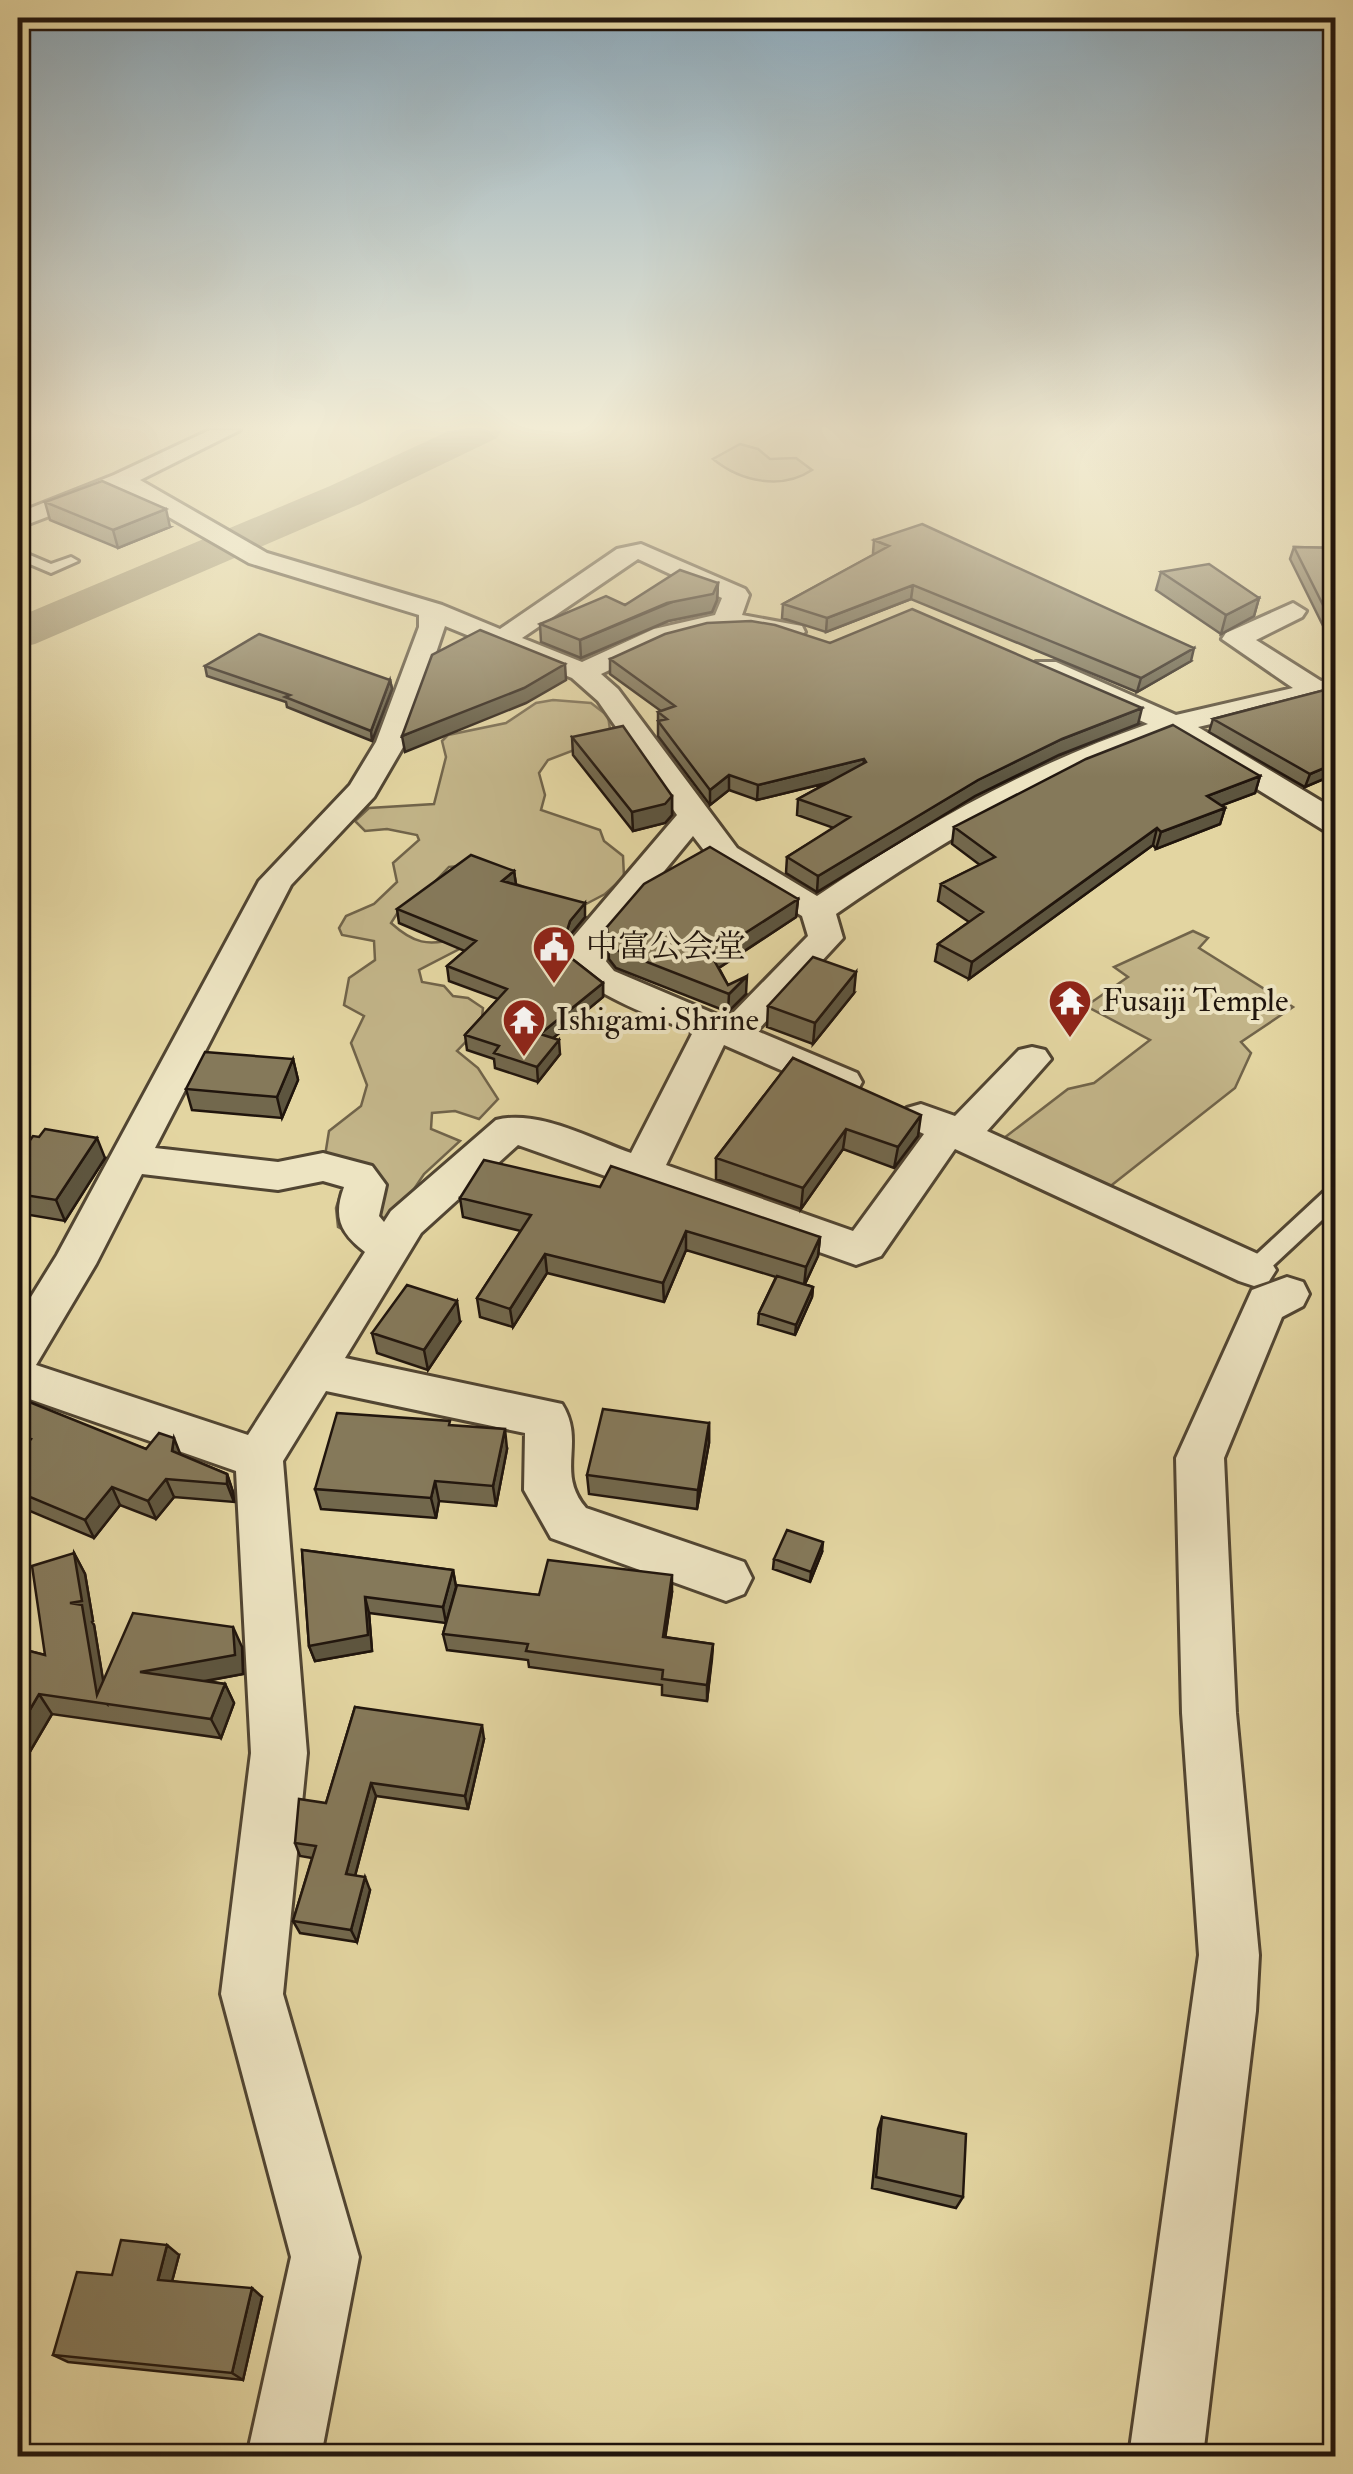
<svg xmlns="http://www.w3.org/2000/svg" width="1353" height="2474" font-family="'IM FELL Double Pica','Noto Serif JP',serif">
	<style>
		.green { fill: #c2b488; stroke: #71644a; stroke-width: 2.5 }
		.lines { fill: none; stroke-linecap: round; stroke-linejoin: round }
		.river { fill: #a1946f; fill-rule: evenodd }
		.service-casing { stroke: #514532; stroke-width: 6 }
		.minor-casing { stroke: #514532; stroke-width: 6 }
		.service { fill: #ede4c2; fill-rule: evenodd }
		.minor { fill: #ede4c2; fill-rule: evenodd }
		.wall { fill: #72684d; stroke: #20150d; stroke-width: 2.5 }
		.shaded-wall { fill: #5d553f; stroke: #20150d; stroke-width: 2.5 }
		.building { fill: #85795a; stroke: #20150d; stroke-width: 2.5 }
		.labels { text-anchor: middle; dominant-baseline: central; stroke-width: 8; stroke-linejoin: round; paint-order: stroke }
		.poi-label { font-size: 32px; fill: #20150d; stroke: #ede4c2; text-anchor: start }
	</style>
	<rect width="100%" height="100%" fill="#e3d5a1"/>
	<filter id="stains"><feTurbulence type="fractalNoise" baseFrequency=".002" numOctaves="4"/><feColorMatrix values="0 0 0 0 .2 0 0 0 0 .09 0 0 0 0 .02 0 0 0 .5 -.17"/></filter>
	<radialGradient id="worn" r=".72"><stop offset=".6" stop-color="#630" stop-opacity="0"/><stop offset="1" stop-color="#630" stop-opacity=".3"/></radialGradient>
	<!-- green -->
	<path class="green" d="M740,444l18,5 12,10 26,-1 16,12c-30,20 -71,12 -99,-11z
		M553,700l38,3 17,13 3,20 -63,24 -9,13 6,22 -4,15 59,20 4,11 19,15 1,21 -19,17 -19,10 -53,-13 -61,-26 -23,2 -26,27 -25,18 -7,11c22,20 37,24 66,15l12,6 -50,26 3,12 22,4 9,10 15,2 15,10 -2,18 -24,25 21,17 20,31 -19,20 -24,-8 -23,2 -1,16 29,12 -36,33 -18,27 -20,20 -29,16 -19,-10 -2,-19 7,-23 -18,-29 4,-25 32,-25 6,-21 -16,-42 13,-27 -20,-11 5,-27 26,-18 -1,-19 -32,-6 -3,-7 7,-12 28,-12 23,-22 -4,-19 26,-23 -2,-5 -30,-6 -22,2 -10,-10 14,-13 65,-4 12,-47 -4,-16 6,-6 58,-12 30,-20z
		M1193,931l15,7 -9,10 94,59 -52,35 10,11 -16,35 -127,100 -104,-50 64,-49 26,-6 56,-43 -64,-34 42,-29 -14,-10z"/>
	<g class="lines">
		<!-- river -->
		<path class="river" d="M451,430h51l-5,8 -137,66 -325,140 -17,4v-31l312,-131z"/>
		<!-- service casing -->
		<g class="service-casing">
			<path id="service" d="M18,550l33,14 20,-7 7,4 -27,12 -33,-14z
				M1336,1186v21l-74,69h-16l-3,-6 3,-6 82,-76z"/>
		</g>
		<!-- minor casing -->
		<g class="minor-casing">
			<path id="minor" d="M210,430h30l-100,50 127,73 175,52 58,24 117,-80 24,-5 104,45 4,6 -7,20 60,11 3,6 -13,8c-80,-19 -119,0 -191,34l17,15 119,159 80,48c104,-70 212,-131 331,-172l-112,-50 -4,-6 4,-6h20l120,53 117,-27 -71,-49 4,-6 67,-30 13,8 -4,6 -46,23 65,41 15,-3v17l-138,32 138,83v23l-11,-2 -154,-95c-121,42 -230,105 -335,178l7,24 -86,93 100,42 5,9 -5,9 -14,4 -14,-4 -105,-46 -58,120 187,66 71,-97 -17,-8 -6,-9 6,-9 14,-4 34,12 64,-66 13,-3 13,3 6,9 -64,72 282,128 7,11 -7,11 -15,5 -15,-5 -284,-132 -74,107 -25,9 -338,-120 -97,88 -76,125 217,46c24,38 -7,68 24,104l158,54 8,16 -8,16 -18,7 -175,-63 -27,-48 1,-57 -199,-42 -43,70 24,292 -24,241 76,263 -38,199h-74l44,-199 -70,-263 30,-241 -15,-282 -218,-76v-77l39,-63 202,-374 91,-96 26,-43 43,-115v-12l-170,-52 -129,-74 -102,39v-15l96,-38zM638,559l84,39 -7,17 -61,14 -72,33 -60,-24zM445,626l127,52 26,23 79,114 -103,121c-33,47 89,83 119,96l-62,121c-39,-14 -93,-44 -135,-33l-105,91 -7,11 -5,-6 7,-31 -14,-19 -49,-13 -45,9 -123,-14 136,-263 83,-88 32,-55zM693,836l20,26 89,54 6,20 -81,83 -113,-48 -9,-11 -1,-16zM142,1174l136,16 45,-9 21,6c-11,30 -4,46 21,65l-117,183 -212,-70 60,-101z
				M1287,1277l16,5 6,12 -6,12 -21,11 -58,141 12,255 23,242 -3,56 -53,445h-74l70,-501 -17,-242 -6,-255 76,-168z"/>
		</g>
		<!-- service -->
		<use href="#service" class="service"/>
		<!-- minor -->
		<use href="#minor" class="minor"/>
	</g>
	<!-- wall -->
	<path class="wall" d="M45,502l125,25 -52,21 -68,-28z
		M874,540l317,121 -54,31 -226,-93 -85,33 -44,-14 1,-14 92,-50 -2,-1z
		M1294,547l42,1v104l-46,-93z
		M1161,572l98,26 -5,18 -33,18 -65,-44z
		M718,583l-1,17 -5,12 -44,9 -87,37 -40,-16 -1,-18z
		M830,643l308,81 -79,31 -84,41 -158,96 -31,-19 1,-16 47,-29 -37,-13 1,-16 29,-16 -70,17 -28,-10 -19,15 -52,-69v-24l3,-1 -51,-37v-15z
		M205,666l185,14 2,9 -20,52 -85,-34 -1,-5 -79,-26z
		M1336,687v95l-10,-4 -21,9 -96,-55 4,-13z
		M572,737l100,59v19l-7,8 -32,8 -60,-76z
		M1260,776l-5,17 -33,12 3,3 -5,16 -64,25 -3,-4 -184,134 -34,-18 3,-17 31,-22 -31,-21 3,-17 39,-19 -28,-21 2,-17z
		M514,871l2,14 69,32 -15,18 -3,12 4,11 32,25v14l-50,41 7,16 -22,28 -43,-14 -1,-9 -27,-9 -2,-15 33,-36 -49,-18 -2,-15 18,-15 -66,-28 -2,-14z
		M798,899l-2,18 -77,51 9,17 18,9 -18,18 -112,-44 -7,-9 -2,-32z
		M854,993l-41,51 -46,-17 1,-21z
		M793,1058l125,78 -24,32 -51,-19 -42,60 -85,-30v-21z
		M293,1059l5,21 -16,38 -90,-8 -6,-21z
		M18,1157l87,1 -40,63 -47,-8z
		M460,1198l360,39 -2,19 -13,28 8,3 -1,10 -17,38 -37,-11 1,-11 17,-36 -90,-27 -22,52 -117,-29 -34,54 -33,-10 -3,-19 44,-67 -58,-14z
		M460,1322l-32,48 -51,-17 -5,-20z
		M18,1404l128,45 35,6 46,19 6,18 1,10 -60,-5 -18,22 -36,-14 -26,33 -76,-32v-51l4,-5 -4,-2z
		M709,1423v20l-12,66 -108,-15 -2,-19z
		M507,1449l-11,57 -57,-5 -3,17 -115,-9 -6,-20z
		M302,1550l151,20 3,17 83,8 133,-3 -7,45 48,7 -6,57 -45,-6v-10l-133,-18 -1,-7 -81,-10 -4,-16 3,-11 -77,-10 3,38 -57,10 -6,-15z
		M822,1552l-12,30 -37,-13 1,-10z
		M74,1553l11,21 8,47 -1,1 2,3 9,56 139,-34 1,27 -37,7 19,3 9,19 -13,35 -169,-24 -34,58v-124l27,7z
		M355,1707l129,32 -16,70 -92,-13 -21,80 15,14 -13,52 -57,-9 -7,-12 19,-63 -12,-2 -5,-13 31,-40z
		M882,2117l81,80 -7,11 -84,-20 6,-59z
		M179,2255l-7,26 90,16 -19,83 -175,-18 -15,-7 59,-80z"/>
	<!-- shaded-wall -->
	<path class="shaded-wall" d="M166,509l4,18 -52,21 -5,-18z
		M718,583l-1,17 -5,12 -44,9 -87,37 -1,-18z
		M913,585l-2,14 -85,33 1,-14z
		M1259,598l-5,18 -33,18 5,-19z
		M1194,648l-3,13 -54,31 4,-14z
		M565,664l1,16 -40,23 -121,49 -3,-16z
		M390,680l2,9 -20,52 -1,-10z
		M1142,708l-4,16 -79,31 -84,41 -158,96 1,-16 160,-96 84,-41z
		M864,759l-1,15 -106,26 1,-15z
		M1331,765l-5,13 -21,9 5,-13z
		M729,775v15l-19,15v-15z
		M1260,776l-5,17 -53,20 5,-17z
		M672,796v19l-7,8 -32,8 -1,-19z
		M1225,808l-5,16 -64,25 5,-17z
		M1157,828l-4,17 -184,134 3,-17z
		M514,871l2,14 -14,-4z
		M798,899l-2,18 -85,56v-18z
		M585,903v14l-15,18 -5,19 -1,-14 6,-19z
		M856,972l-2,21 -41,51 2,-21z
		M747,976l-1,18 -18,18 1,-18z
		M603,983v14l-62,51 -1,-14z
		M559,1040l1,14 -22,28 -1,-15z
		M293,1059l5,21 -16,38 -5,-21z
		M921,1115l-3,21 -24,32 4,-21z
		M846,1129l-3,20 -42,60 2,-21z
		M97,1138l8,20 -40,63 -9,-21z
		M686,1231v19l-22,52 -1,-19z
		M820,1237l-2,19 -14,30 2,-19z
		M545,1254l2,19 -34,54 -3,-18z
		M813,1287l-1,10 -17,38 1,-10z
		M457,1301l3,21 -32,48 -4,-20z
		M709,1423v20l-12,66 1,-19z
		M505,1429l2,20 -11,57 -3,-20z
		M174,1438l7,18 -9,-5z
		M227,1474l6,18 1,10 -7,-18z
		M166,1479l8,18 -18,22 -8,-18z
		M435,1481l4,20 -3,17 -5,-20z
		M112,1487l8,18 -26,33 -9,-18z
		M823,1542l-1,10 -12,30 1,-10z
		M74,1553l11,21 8,47 -1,1 2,3 13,79 -10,-9 -27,-92z
		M453,1570l3,17 -10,36 -3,-16z
		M672,1575v17l-9,61v-16z
		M365,1597l4,16 3,38 -57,10 -6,-15z
		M233,1627l9,20 1,27 -93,17 -10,-19z
		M713,1644l-1,15 -5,42v-16z
		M225,1684l9,19 -13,35 -10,-19z
		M39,1694l13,20 -34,58v-42z
		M482,1725l2,14 -16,70 -3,-13z
		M371,1783l5,13 -24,91 -6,-13z
		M365,1877l5,13 -13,52 -6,-12z
		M167,2245l12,10 -9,34 -12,-9z
		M252,2288l10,9 -19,83 -11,-7z"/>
	<!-- building -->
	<path class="building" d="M102,481l64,28 -53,21 -68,-28z
		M922,524l272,124 -53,30 -228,-93 -86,33 -44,-14 106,-58 -15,-6z
		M1294,547l42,1v83z
		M1209,564l50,34 -33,17 -65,-43z
		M680,570l38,13 -5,11 -46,9 -87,37 -40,-16 66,-28 19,9z
		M912,609l230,99 -80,31 -84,41 -160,96 -31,-19 63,-40 -52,-18 68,-37 -2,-3 -106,26 -29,-10 -19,15 -52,-69 9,-2 -9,-7 17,-6 -65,-47 55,-25 42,-11 44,-2 24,4 55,18z
		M480,630l85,34 -41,24 -122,48 30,-81z
		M259,634l131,46 -19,51 -86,-34 5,-2 -85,-29z
		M1336,687v80l-5,-2 -21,9 -97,-55z
		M1173,725l87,51 -53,20 18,12 -64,24 -4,-4 -185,134 -34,-18 45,-32 -42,-28 54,-27 -41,-30 132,-68z
		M623,726l49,70 -7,8 -33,8 -60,-75z
		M710,847l88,52 -87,56 17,30 19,-9 -18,18 -113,-44 -8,-9 -1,-14 37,-43z
		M471,855l43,16 -12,10 83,22 -15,18 -6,19 7,18 32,25 -63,51 19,6 -22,27 -43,-14 5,-7 -34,-11 42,-46 -60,-23 29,-25 -79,-32z
		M813,957l43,15 -41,51 -47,-17z
		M205,1052l88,7 -16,38 -91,-8z
		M793,1058l128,57 -23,32 -52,-18 -43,59 -87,-30z
		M45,1129l52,9 -41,62 -38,-6v-37l15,-21 6,1z
		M484,1160l116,27 11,-21 209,71 -14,30 -120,-36 -23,52 -118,-29 -35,55 -33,-11 54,-83 -71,-17z
		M777,1276l36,11 -17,38 -37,-12z
		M407,1285l50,16 -33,49 -52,-17z
		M22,1399l124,50 13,-16 15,5 -2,13 55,23v10l-61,-5 -18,22 -36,-14 -27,33 -67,-28v-37l13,-16 -13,-5v-30z
		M603,1409l106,14 -11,67 -111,-15z
		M337,1413l113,8 -1,4 56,4 -12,57 -58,-5 -4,17 -116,-9z
		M787,1530l36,12 -12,30 -37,-13z
		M302,1550l151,20 -10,37 -78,-10 3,38 -59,11z
		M74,1553l8,48 -12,2 12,2 15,90 36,-82 100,14 2,28 -95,17 85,12 -14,35 -172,-25 -21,36v-82l27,7 -13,-89z
		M548,1560l124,15 -9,62 50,7 -6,41 -45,-6 1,-9 -137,-19 2,-7 -85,-10 14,-49 82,10z
		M355,1707l127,18 -17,71 -94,-13 -25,91 19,3 -14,53 -58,-9 23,-75 -21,-3 4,-44 27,4z
		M882,2117l84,17 -3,63 -87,-20z
		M121,2240l46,5 -9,35 94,8 -20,85 -179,-18 24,-83 35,3z"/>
	<!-- sky -->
	<linearGradient id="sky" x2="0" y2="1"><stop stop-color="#8ba7b8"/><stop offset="0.55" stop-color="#f2ecd5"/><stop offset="1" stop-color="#f2ecd5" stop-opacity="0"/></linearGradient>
	<rect width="1353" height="777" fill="url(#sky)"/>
	<!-- icons -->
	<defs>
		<g id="civic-pin" transform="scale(2.25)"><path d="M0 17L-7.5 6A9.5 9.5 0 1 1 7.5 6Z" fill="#8f2418" stroke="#ede4c2"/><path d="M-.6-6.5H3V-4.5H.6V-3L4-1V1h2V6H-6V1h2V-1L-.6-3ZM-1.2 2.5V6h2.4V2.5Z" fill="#fff"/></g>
		<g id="temple-pin" transform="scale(2.25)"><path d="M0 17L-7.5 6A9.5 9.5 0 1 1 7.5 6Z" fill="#8f2418" stroke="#ede4c2"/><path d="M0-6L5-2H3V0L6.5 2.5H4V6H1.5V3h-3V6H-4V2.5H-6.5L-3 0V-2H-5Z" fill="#fff"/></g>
	</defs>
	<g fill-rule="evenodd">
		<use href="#civic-pin" x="554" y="947"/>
		<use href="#temple-pin" x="1070" y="1001"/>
		<use href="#temple-pin" x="524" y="1020"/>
	</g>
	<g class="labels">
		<!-- poi labels -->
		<g class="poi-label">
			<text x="586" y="947">中富公会堂</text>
			<text x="1102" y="1001">Fusaiji Temple</text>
			<text x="556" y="1020">Ishigami Shrine</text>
		</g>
	</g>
	<!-- margin -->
	<rect width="1353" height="2474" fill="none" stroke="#e3d5a1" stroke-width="60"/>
	<rect x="20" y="20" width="1313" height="2434" fill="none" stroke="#20150d" stroke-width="5"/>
	<rect x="30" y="30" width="1293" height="2414" fill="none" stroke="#20150d" stroke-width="2.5"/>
	<rect width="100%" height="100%" filter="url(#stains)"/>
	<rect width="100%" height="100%" fill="url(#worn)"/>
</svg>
